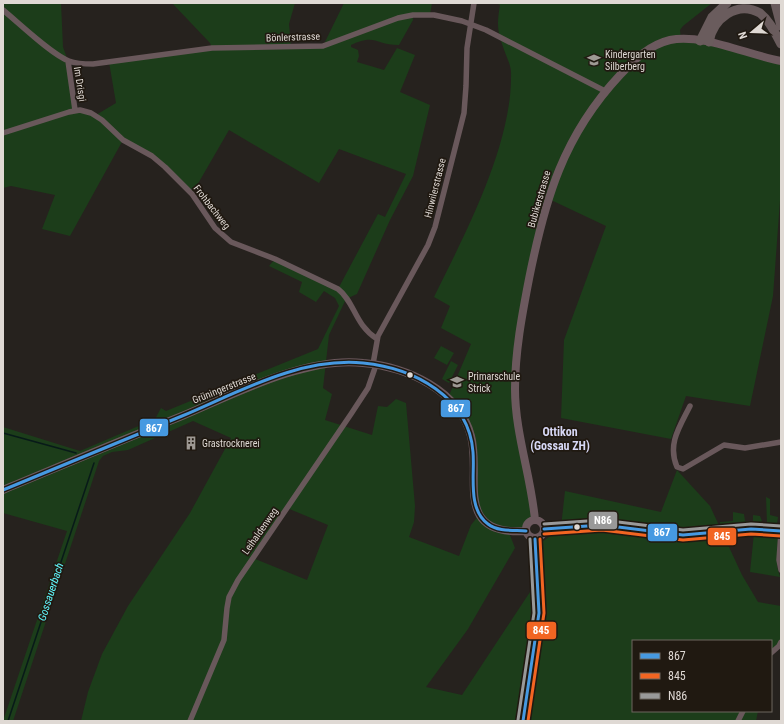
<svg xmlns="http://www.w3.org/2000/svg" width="784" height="724" font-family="'Roboto Condensed',sans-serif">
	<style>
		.green { fill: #1c3d1a; fill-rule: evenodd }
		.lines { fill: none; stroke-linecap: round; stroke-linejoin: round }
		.stream { stroke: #081a19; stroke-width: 1.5 }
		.minor { stroke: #69585b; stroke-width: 5.5 }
		.tertiary { stroke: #69585b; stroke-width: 7 }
		.secondary { stroke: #6c595e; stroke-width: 8 }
		.trunk { stroke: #6a5c5d; stroke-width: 9 }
		.bus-1-casing { stroke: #201911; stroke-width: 6 }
		.bus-2-casing { stroke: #201911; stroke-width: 6 }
		.bus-3-casing { stroke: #201911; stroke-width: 6 }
		.bus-1 { stroke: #4699e1; stroke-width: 3 }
		.bus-2 { stroke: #f26522; stroke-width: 3 }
		.bus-3 { stroke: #999; stroke-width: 3 }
		.bus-dot { fill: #dfd9d4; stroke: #201911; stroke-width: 1.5 }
		.labels { text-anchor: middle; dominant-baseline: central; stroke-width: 3.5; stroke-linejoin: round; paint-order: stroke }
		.street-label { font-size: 10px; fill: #dfd9d4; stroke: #201911 }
		.poi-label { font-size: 10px; fill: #dfd9d4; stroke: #201911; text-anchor: start }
		.water-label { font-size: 11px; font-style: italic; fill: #60f8fc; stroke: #201911 }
		.quarter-label { font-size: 12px; font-weight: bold; fill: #d7d8f6; stroke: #201911 }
		.line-badge { stroke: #201911; stroke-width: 1.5 }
		.badge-label { font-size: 11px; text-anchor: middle; font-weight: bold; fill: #fff }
	</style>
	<rect width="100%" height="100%" fill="#26221e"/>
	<!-- green -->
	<path class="green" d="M3,3h58l2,44 5,14 7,49 21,5 20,-12 -7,-41 103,-14 -2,-5 -38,-40h123l-6,21 2,22h32l21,-43h88l-2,12h-17v5l-14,25c-23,0 -24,-12 -48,0v2l7,3 1,6 -2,6 27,8 13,-22 18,7 -15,37 30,13 -17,71 -23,44 -33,74 -11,5 -17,36 -6,53 9,6 -7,26 47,15 6,-29 9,1 9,-8 10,4 9,103 -1,16 -5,15 50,19 12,-31 8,-10 -8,-78 -23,-39 23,-54 -30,-16 9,-22 -16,-9c31,-63 79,-153 77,-225 0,-5 -3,-12 -5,-17 -8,-22 -10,-27 -6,-50l-4,-2h216l-29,23 -3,4 1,9 100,22v126l-8,109 -23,110 -64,-10 -15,43 -110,-21 3,-78 42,-114 -55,-26 -17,57 -19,133 18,130 -7,7 -18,3 7,18 -47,81 -42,58 36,8 70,-106 -2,42 -14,90h-435l7,-29 14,-38 26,-48 62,-93 41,-75 -38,-17 -65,29 -16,2 -9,4 -4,5 -86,260h-10l64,-190 -64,-18v-86l77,24 75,-32 6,-11 5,3 152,-62 21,-43 -4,-8 -11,-7 -8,11 -17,-10 3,-10 -33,-16 6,-7 63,30 40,-75 7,3 21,-43 -67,-25 -20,34 -90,-53 -37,64 -27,-27 -42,-27 -53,96 -28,-7 13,-34 -44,-9 -8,2zM287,508l41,17 -21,55 -54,-22z
		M441,346l13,7 -7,12 -13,-7z
		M451,361l7,4 -9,18 -7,-4z
		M677,470l33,36 32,69 16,27 23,4v36l-10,11v-12h-138v70h125l-2,10h-234l17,-133 1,-40h2l1,-7 9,-6h15l25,-5 42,3 11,-1 -27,-6 -57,1 4,-36 96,21z
		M766,497l4,2v16l8,2 -1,7 -10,-1z
		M733,512l11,2 1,7h8v-6l7,1 2,5 -2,2 -40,3v-4l13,-1z
		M754,533l24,1 -1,32 3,11 -30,-5z"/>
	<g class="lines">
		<!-- stream -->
		<path class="stream" d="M3,433l73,20
			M8,721l86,-258"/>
		<!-- minor -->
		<path class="minor" d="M3,10c16,13 49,45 66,51 8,3 16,3 24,3l119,-16 111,-2 75,-28 15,-3h21l28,6 24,9 119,61
			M68,61l7,49
			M3,133l66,-21 11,-2 11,3 11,7 21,20 29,16 13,11 27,27 23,34 16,14 44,17 63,30c17,13 16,35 39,50
			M373,364l5,-28 50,-91 7,-18 29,-114 2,-27 1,-38 7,-45
			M690,406c-10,20 -23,38 -13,61l6,2 41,-24 21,3 36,-6
			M781,532l-2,28 2,10
			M771,653l8,-7 2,-4
			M190,721l34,-81 3,-32 2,-11 9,-17 113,-166 17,-26 8,-23
			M738,721l5,-10"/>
		<!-- tertiary -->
		<path class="tertiary" d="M544,529l58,-4 81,10 68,-6 30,2
			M523,721l16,-108 -4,-74"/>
		<!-- secondary -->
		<path class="secondary" d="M3,490c60,-25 119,-50 179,-74 52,-22 125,-60 181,-53 44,4 96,27 108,73 11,41 -19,100 55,95
			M526 529a9 9 0 1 1 18 0a9 9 0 1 1-18 0Z
			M535,520c-4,-44 -20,-87 -20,-131 0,-37 7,-74 14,-110 16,-80 34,-143 91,-204 14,-15 29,-30 50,-35 32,-7 78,15 111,21"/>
		<!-- trunk -->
		<path class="trunk" d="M775,3l6,23
			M700,41l12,-24 15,-14
			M709,42c4,-23 28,-42 51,-29 10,8 15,20 21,31"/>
		<!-- bus-1 casing -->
		<g class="bus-1-casing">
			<path id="bus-1" d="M3,490c60,-25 120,-49 179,-74 57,-24 118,-59 181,-53 51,5 106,34 110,89 2,22 -6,57 15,72 10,8 26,6 38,7
				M544,529l58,-4 81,10 68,-6 30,2
				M523,721l16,-108 -4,-74"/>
		</g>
		<!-- bus-2 casing -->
		<g class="bus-2-casing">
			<path id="bus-2" d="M544,534l58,-4 81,10 68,-6 30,2
				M528,721l16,-108 -4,-74"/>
		</g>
		<!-- bus-3 casing -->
		<g class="bus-3-casing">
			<path id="bus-3" d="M544,524l58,-4 81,10 68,-6 30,2
				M518,720l16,-107 -4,-74"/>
		</g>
		<!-- bus-1 -->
		<use href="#bus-1" class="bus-1"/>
		<!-- bus-2 -->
		<use href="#bus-2" class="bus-2"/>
		<!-- bus-3 -->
		<use href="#bus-3" class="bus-3"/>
	</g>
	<!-- icons -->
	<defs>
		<g id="school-bare" transform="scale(1.08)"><path d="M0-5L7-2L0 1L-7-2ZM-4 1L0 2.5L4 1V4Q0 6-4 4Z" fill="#9e9994" stroke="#201911" stroke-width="2.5" paint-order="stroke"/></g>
		<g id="building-bare" transform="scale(1.08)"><path d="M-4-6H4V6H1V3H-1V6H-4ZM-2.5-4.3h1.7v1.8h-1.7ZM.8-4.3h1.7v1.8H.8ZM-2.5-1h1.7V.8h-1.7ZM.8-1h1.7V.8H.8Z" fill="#9e9994" stroke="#201911" stroke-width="2.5" paint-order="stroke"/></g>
	</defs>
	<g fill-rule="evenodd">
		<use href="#school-bare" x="594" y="60"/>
		<use href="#school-bare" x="457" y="382"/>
		<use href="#building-bare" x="191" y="443"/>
	</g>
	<!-- markers -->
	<g class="bus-dot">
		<circle cx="410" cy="375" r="3.5"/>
		<circle cx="577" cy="527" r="3.5"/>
	</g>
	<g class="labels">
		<!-- street labels -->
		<g class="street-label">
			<text transform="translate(293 37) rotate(-2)">Bönlerstrasse</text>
			<text transform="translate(80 84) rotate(81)">Im Drisgi</text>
			<text transform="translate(435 188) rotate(-76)">Hinwilerstrasse</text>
			<text transform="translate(539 199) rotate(-74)">Bubikerstrasse</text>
			<text transform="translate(212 207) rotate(52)">Frohbachweg</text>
			<text transform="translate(224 388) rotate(-22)">Grüningerstrasse</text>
			<text transform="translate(260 531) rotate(-55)">Leihaldenweg</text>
		</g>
		<!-- poi labels -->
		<g class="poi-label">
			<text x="605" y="54">Kindergarten<tspan x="605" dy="12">Silberberg</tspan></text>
			<text x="468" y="376">Primarschule<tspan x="468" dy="12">Strick</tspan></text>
			<text x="202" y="443">Grastrocknerei</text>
		</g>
		<!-- water labels -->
		<g class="water-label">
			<text transform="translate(51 592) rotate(-72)">Gossauerbach</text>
		</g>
		<!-- quarter labels -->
		<g class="quarter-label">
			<text x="560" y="432">Ottikon<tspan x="560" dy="14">(Gossau ZH)</tspan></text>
		</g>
	</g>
	<g class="line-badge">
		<rect x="440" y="399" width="31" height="19" rx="4" fill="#4699e1"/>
		<rect x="139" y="418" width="30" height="19" rx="4" fill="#4699e1"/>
		<rect x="588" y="511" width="30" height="19" rx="4" fill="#999"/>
		<rect x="647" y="523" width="31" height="19" rx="4" fill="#4699e1"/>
		<rect x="707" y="527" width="30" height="19" rx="4" fill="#f26522"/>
		<rect x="526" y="621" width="31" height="19" rx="4" fill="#f26522"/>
	</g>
	<g class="badge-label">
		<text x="456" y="412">867</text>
		<text x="154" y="432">867</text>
		<text x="603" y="524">N86</text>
		<text x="662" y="536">867</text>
		<text x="722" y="540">845</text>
		<text x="541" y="634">845</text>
	</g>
	<!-- border -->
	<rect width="784" height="724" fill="none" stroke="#dfd9d4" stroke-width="8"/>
	<!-- legend -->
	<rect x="632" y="640" width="140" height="72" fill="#201911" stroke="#6c665f"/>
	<rect x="640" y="653" width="20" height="6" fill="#4699e1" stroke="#6c665f"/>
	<text x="668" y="660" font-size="12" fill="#dfd9d4">867</text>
	<rect x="640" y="673" width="20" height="6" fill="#f26522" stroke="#6c665f"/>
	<text x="668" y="680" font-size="12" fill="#dfd9d4">845</text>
	<rect x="640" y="693" width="20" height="6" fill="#999999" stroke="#6c665f"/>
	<text x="668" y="700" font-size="12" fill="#dfd9d4">N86</text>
	<!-- north arrow -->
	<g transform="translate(752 32) rotate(251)" stroke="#201911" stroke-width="3" paint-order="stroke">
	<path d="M0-3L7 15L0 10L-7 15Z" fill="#dfd9d4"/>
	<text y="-6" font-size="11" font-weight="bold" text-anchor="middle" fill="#dfd9d4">N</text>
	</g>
</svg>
